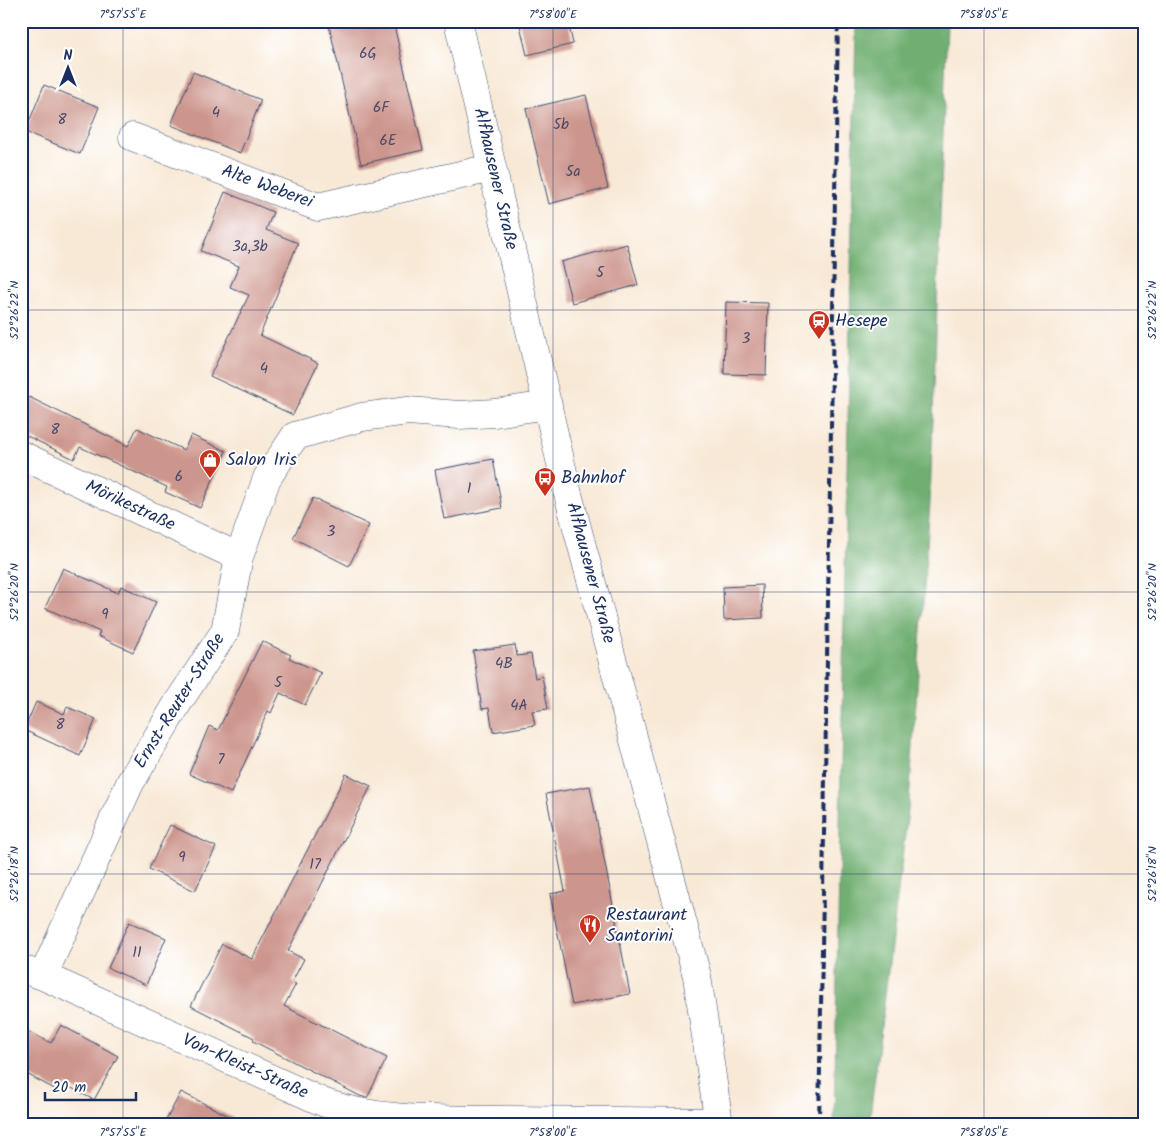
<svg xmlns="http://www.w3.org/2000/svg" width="1166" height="1145" font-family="Kalam,sans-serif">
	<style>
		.forest { fill: #70af71; stroke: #466f68 }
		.building { fill: #cd968d }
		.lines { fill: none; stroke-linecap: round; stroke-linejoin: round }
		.minor-casing { stroke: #3c4b70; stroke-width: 29 }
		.minor { stroke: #fff; stroke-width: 28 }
		.rail { stroke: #1b2f5e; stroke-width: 4; stroke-dasharray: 8 4; stroke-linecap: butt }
		.ticks { fill: none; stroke: #1b2f5e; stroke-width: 1; stroke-opacity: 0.45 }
		.labels { text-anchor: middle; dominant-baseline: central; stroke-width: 4; stroke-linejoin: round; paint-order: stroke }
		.number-label { font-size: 15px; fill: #48496a }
		.street-label { font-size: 18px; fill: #1b2f5e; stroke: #fff }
		.poi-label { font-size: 18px; fill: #1b2f5e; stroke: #fff; text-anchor: start }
		.neatline { fill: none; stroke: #1b2f5e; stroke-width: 2 }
		.ticks-label { font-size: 12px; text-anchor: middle; fill: #1b2f5e }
	</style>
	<rect width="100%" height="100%" fill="#fff"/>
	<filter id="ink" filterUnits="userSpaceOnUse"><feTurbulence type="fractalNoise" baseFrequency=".02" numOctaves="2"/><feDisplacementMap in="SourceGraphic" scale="10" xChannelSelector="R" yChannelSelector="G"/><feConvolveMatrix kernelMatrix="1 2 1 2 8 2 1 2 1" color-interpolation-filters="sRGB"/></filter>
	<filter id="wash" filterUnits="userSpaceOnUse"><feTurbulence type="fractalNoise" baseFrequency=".0096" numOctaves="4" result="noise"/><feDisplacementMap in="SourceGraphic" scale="20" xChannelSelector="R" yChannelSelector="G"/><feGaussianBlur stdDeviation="1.12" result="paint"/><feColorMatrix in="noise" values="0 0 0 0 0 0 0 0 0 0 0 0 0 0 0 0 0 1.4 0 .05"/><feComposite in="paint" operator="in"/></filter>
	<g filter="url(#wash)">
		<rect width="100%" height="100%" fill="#f8e9d6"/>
		<!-- forest -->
		<path class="forest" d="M856,21h91l-17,481 -21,300 -40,322h-35z"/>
		<g id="blocks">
			<!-- building -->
			<path class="building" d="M328,21h65l30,129 -62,14z
				M519,21h49l5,23 -46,11z
				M193,72l68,28 -21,53 -69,-28z
				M44,85l55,22 -19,47 -55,-22z
				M586,95l22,93 -59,16 -23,-95z
				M225,192l48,20 -7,18 32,13 -38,92 58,28 -25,52 -83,-39 39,-81 -19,-8 9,-21 -38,-15z
				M627,244l11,41 -66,18 -11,-41z
				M726,302l42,1 -2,72 -42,-1z
				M29,397l99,49 9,-18 47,22 7,-15 35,16 -26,57 -35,-16 2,-5 -87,-40 -6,12 -53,-26v-20z
				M493,459l9,49 -58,11 -9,-49z
				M313,498l56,27 -20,41 -56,-28z
				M63,568l55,25 3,-7 35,16 -23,50 -35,-16 2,-4 -55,-24z
				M762,585l1,33 -39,2 -1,-33z
				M262,641l29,14 -2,3 32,15 -16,32 -25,-12 -9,20 -3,-2 -37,82 -42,-19 20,-48 9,4z
				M515,645l2,11 14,-2 4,24 7,-2 6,33 -16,2 3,14 -42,7 -4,-24 -7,1 -9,-58z
				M36,702l28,12 3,-7 29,12 -16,37 -56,-26z
				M346,774l25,12 -83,165 16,8 -12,23 4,2 -12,22 103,52 -20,40 -7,-2 -107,-55 1,-3 -63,-32 31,-62 30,15z
				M590,786l40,208 -58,11 -22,-111 15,-3 -19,-97z
				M170,825l46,22 -21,44 -46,-22z
				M129,922l37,16 -20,47 -38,-17z
				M61,1025l57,31 -24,44 -28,-15 -4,8 -41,-22v-43l30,15z
				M181,1092l64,32h-81z"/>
		</g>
	</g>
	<g filter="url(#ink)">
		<use href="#blocks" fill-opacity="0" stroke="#3c4b70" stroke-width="1"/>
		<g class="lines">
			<!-- minor casing -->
			<g class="minor-casing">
				<path id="minor" d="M458,21l110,473 129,482 22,148
					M133,137l185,70 174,-39
					M21,455l218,102
					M21,969l22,7 282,127c58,20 120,16 181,17 71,0 142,1 213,2
					M43,976l87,-193 49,-82 46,-70 14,-74 28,-79 28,-42 67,-19 46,-6 51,4 36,-2 53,-8"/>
			</g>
			<!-- minor -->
			<use href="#minor" class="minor"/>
			<!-- rail -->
			<path class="rail" d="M819,1124l19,-1103"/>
		</g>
	</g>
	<!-- ticks -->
	<path class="ticks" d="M123,21v1103M553,21v1103M984,21v1103M21,28h1124M21,310h1124M21,592h1124M21,874h1124"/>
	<!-- icons -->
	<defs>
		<g id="station-pin" transform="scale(1.125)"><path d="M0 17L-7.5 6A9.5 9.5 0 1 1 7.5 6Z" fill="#c8321e" stroke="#fff"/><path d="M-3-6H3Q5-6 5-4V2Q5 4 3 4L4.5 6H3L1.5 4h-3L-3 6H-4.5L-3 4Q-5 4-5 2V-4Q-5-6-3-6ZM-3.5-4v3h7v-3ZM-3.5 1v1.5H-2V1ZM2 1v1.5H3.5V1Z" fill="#fff"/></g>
		<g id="shop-pin" transform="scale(1.125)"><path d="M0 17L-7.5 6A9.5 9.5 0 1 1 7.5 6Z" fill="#c8321e" stroke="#fff"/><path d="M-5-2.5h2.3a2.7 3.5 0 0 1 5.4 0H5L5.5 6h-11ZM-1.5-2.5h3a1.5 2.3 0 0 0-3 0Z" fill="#fff"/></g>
		<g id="bus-pin" transform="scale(1.125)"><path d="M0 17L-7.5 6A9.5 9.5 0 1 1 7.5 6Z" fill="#c8321e" stroke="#fff"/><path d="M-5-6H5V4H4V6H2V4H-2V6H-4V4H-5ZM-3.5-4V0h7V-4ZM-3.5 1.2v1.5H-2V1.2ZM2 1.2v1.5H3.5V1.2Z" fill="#fff"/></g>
		<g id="restaurant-pin" transform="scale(1.125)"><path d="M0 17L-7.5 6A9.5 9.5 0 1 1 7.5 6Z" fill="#c8321e" stroke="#fff"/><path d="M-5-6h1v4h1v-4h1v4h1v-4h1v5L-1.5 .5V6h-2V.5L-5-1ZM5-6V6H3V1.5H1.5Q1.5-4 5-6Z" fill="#fff"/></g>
	</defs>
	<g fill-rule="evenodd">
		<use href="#station-pin" x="819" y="321"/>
		<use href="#shop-pin" x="210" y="460"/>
		<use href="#bus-pin" x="545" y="478"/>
		<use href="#restaurant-pin" x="590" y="925"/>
	</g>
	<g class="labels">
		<!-- number labels -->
		<g class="number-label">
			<text x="368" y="54">6G</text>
			<text x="381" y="108">6F</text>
			<text x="216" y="113">4</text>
			<text x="62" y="120">8</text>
			<text x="561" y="125">5b</text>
			<text x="388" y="141">6E</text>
			<text x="573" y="172">5a</text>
			<text x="250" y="247">3a,3b</text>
			<text x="600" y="273">5</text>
			<text x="746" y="339">3</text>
			<text x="264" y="369">4</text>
			<text x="55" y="430">8</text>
			<text x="179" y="477">6</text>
			<text x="469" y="489">1</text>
			<text x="331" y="532">3</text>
			<text x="105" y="615">9</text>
			<text x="504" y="664">4B</text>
			<text x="278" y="683">5</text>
			<text x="519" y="706">4A</text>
			<text x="60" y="725">8</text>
			<text x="221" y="760">7</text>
			<text x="182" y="858">9</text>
			<text x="315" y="865">17</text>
			<text x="137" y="953">11</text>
		</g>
		<!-- street labels -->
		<g class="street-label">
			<text transform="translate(495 179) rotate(77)">Alfhausener Straße</text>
			<text transform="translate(267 187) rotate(20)">Alte Weberei</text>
			<text transform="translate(130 506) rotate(25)">Mörikestraße</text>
			<text transform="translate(590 573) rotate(75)">Alfhausener Straße</text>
			<text transform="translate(180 701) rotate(-58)">Ernst-Reuter-Straße</text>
			<text transform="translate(245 1067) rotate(24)">Von-Kleist-Straße</text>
		</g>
		<!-- poi labels -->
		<g class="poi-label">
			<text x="835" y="321">Hesepe</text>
			<text x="226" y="460">Salon Iris</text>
			<text x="561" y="478">Bahnhof</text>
			<text x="606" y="915">Restaurant<tspan x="606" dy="21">Santorini</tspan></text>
		</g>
	</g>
	<!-- margin -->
	<rect width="1166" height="1145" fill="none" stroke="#fff" stroke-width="55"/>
	<!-- north arrow -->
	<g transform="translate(68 68)" stroke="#ffffff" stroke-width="4" paint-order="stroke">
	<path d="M0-4L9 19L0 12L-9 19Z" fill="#1b2f5e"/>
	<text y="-8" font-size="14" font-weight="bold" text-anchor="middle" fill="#1b2f5e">N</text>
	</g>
	<!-- scale -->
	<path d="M45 1092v8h91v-8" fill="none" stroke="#1b2f5e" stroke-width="2.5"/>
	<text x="52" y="1092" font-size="15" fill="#1b2f5e" stroke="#ffffff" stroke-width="4" paint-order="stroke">20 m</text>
	<rect x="28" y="28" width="1110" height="1090" class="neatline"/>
	<g class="ticks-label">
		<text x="123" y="18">7°57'55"E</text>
		<text x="553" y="18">7°58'00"E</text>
		<text x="984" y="18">7°58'05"E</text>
		<text transform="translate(14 310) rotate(-90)" y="4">52°26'22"N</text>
		<text transform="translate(1152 310) rotate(-90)" y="4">52°26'22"N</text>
		<text transform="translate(14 592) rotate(-90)" y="4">52°26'20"N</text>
		<text transform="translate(1152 592) rotate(-90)" y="4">52°26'20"N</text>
		<text transform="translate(14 874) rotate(-90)" y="4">52°26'18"N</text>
		<text transform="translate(1152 874) rotate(-90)" y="4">52°26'18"N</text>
		<text x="123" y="1136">7°57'55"E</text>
		<text x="553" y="1136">7°58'00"E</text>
		<text x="984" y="1136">7°58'05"E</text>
	</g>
</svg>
